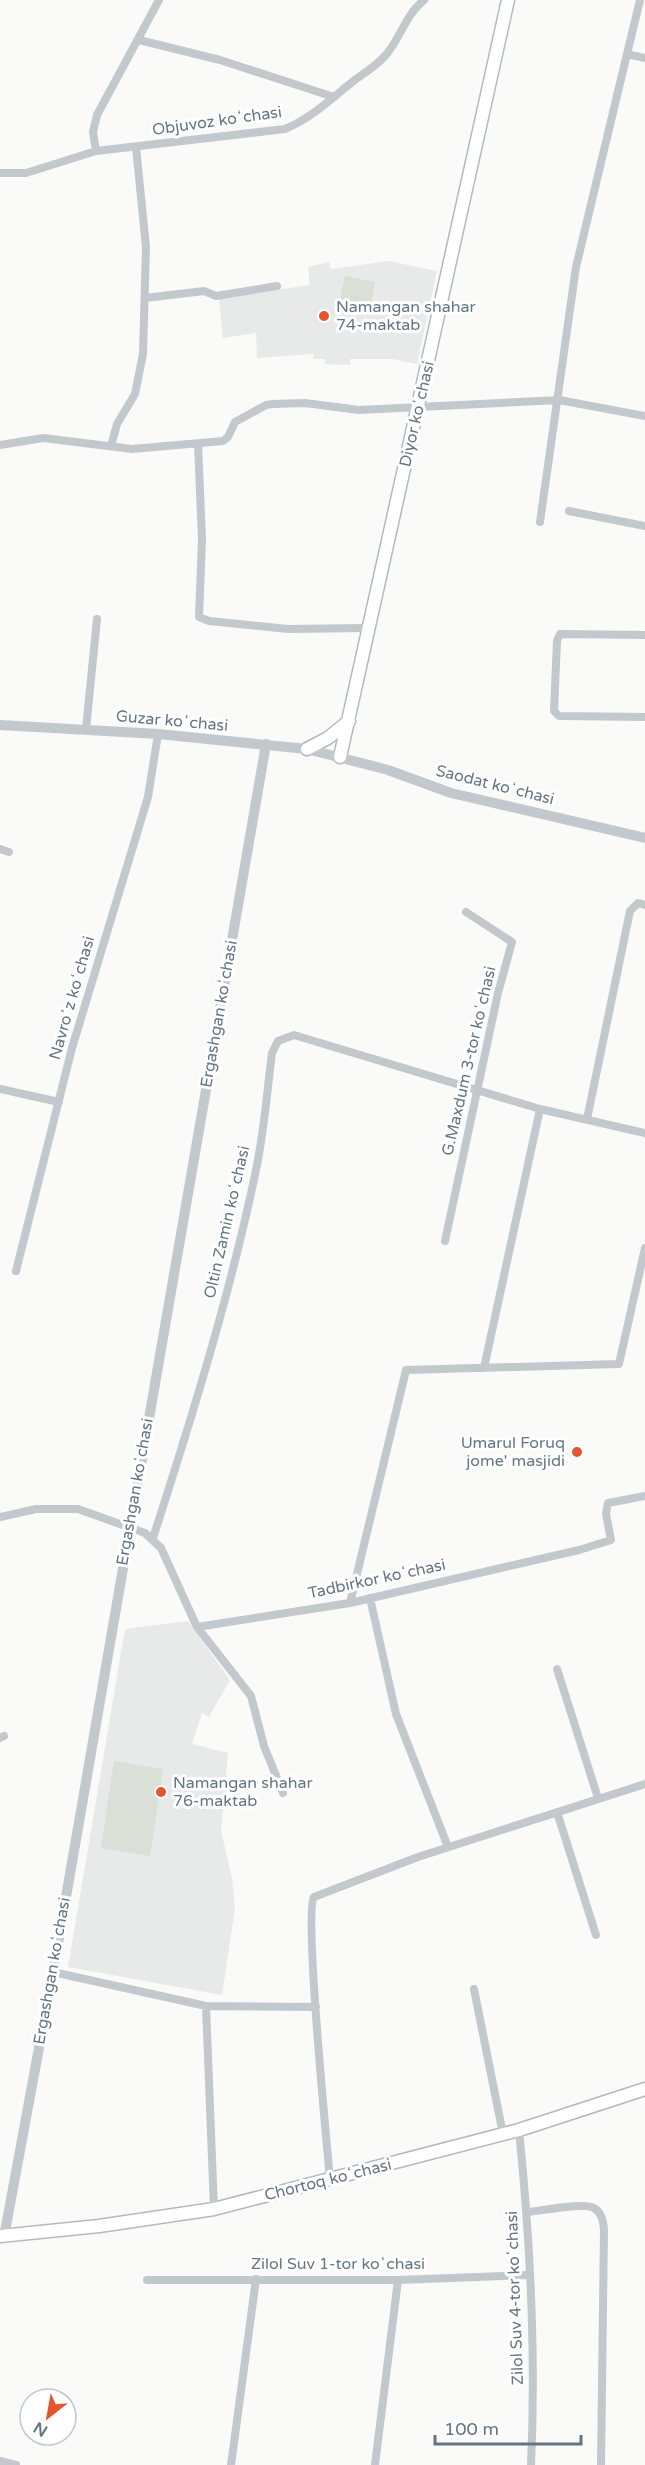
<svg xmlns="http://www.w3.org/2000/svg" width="645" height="2465" font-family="'Varela Round',sans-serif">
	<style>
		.built { fill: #e8e9e9 }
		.green { fill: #dadfd7 }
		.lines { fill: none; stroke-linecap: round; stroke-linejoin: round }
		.secondary-casing { stroke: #b3babf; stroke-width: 15 }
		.minor { stroke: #c3c8cc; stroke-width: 8 }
		.tertiary { stroke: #c3c8cc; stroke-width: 10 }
		.secondary { stroke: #fff; stroke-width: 12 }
		.poi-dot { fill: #e4572e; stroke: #fff; stroke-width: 2 }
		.labels { text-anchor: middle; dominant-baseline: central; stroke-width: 6; stroke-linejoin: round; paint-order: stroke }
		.street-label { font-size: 16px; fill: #657683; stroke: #fff }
		.poi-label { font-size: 16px; fill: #657683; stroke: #fff; text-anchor: start }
	</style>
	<rect width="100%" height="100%" fill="#fafaf8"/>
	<!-- built -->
	<path class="built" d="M389,261l48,10 -20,93 -25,-5h-42v6l-25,-1v-5h-12v-5l-56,4 -1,-25 -33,5 -4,-39 91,-14 -2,-18 21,-5 2,7z
		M188,1621l42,59 -21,37 -7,-4 -10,31 36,9 -7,78 11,47 3,30 -13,87 -154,-28 57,-338z"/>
	<!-- green -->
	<path class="green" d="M345,276l30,6 -6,33 -31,-6z
		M114,1761l49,8 -13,87 -49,-8z"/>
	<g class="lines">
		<!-- secondary casing -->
		<g class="secondary-casing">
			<path id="secondary" d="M307,749l21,-11 21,-17
				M340,757l168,-757
				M0,2236l99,-10 115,-17 305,-79 126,-41"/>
		</g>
		<!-- minor -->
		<path class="minor" d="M139,40l81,20 114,37
			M627,54l13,-54
			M96,151l-3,-19 4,-17 62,-115
			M0,173h26l70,-22 189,-22c27,-11 48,-32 71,-50 10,-7 21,-14 29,-23 16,-18 20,-41 39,-56
			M145,298l59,-7 12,5 61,-10
			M198,444l4,95 -3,78 10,4 79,8 81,-1
			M0,445l43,-7 89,11 91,-8 5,-4 7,-15 31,-17 7,-1 32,-1 54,7 200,-10 86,16
			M111,446l6,-22 18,-30 8,-40 3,-107 -10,-100
			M569,511l76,15
			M540,522l36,-255 51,-213 18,4
			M645,635l-85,-1 -3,7 -3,70 5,5 86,1
			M86,729l11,-110
			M0,849l9,3
			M0,1089l59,13
			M587,1119l43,-208 8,-8 7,2
			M445,1241l53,-248 14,-51 -46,-30
			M16,1271l56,-223 76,-251 10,-63
			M484,1368l56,-259
			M0,1517l36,-8h42l67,24 16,15 36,79 153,-24 229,-53 32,-10 -5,-26 2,-11 37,-7
			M153,1538c39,-121 77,-243 103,-368 8,-38 11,-78 16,-117l6,-12 16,-6 246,74 105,24
			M370,1598l26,116 52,133
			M350,1603l56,-233 213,-6 26,-116
			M197,1627l54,69 13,50 19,47
			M557,1669l41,129
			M0,1738l4,-2
			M557,1812l39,123
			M53,1972l153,34 110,1
			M474,1989l29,145
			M206,2006l8,203
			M519,2130c11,108 17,226 12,335
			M330,2180c-3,-35 -26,-268 -16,-283l104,-40 227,-73
			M527,2212c14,-1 57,-10 67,-4 8,5 9,13 10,21l-3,236
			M147,2280h251l130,-5
			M0,2461l16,4
			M231,2465l25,-186
			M375,2465l23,-185"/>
		<!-- tertiary -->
		<path class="tertiary" d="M0,725l158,9 149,15 81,21 63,23 194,45
			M4,2237l49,-265 213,-1228"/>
		<!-- secondary -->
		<use href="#secondary" class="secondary"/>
	</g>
	<!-- markers -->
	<g class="poi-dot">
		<circle cx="324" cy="316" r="6"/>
		<circle cx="577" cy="1452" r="6"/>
		<circle cx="161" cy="1792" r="6"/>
	</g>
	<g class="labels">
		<!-- street labels -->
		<g class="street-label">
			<text transform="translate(217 121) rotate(-8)">Objuvoz koʻchasi</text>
			<text transform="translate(417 414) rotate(-77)">Diyor koʻchasi</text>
			<text transform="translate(172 721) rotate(5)">Guzar koʻchasi</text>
			<text transform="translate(495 785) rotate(14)">Saodat koʻchasi</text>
			<text transform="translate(72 998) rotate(-74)">Navroʻz koʻchasi</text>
			<text transform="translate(219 1014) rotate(-80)">Ergashgan koʻchasi</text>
			<text transform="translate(469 1061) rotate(-77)">G.Maxdum 3-tor koʻchasi</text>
			<text transform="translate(227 1222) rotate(-77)">Oltin Zamin koʻchasi</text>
			<text transform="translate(135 1492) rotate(-80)">Ergashgan koʻchasi</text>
			<text transform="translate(377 1579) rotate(-12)">Tadbirkor koʻchasi</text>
			<text transform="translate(52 1971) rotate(-80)">Ergashgan koʻchasi</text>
			<text transform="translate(328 2180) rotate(-14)">Chortoq koʻchasi</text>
			<text x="338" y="2264">Zilol Suv 1-tor koʻchasi</text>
			<text transform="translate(515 2298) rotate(-92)">Zilol Suv 4-tor koʻchasi</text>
		</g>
		<!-- poi labels -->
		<g class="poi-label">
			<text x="336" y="307">Namangan shahar<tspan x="336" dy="18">74-maktab</tspan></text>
			<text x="565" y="1443" text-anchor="end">Umarul Foruq<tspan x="565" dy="18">jome' masjidi</tspan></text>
			<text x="173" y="1783">Namangan shahar<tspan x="173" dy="18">76-maktab</tspan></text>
		</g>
	</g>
	<!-- north arrow -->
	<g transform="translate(48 2417) rotate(211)"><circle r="28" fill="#ffffff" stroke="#c1c8cd" stroke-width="1.5"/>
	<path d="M0-4.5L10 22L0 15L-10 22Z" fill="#e4572e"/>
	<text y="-9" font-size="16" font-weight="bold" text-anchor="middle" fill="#657683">N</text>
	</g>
	<!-- scale -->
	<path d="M435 2435v9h146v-9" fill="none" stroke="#657683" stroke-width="3"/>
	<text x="444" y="2435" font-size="18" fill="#657683" stroke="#ffffff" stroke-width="4.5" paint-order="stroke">100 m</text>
</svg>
